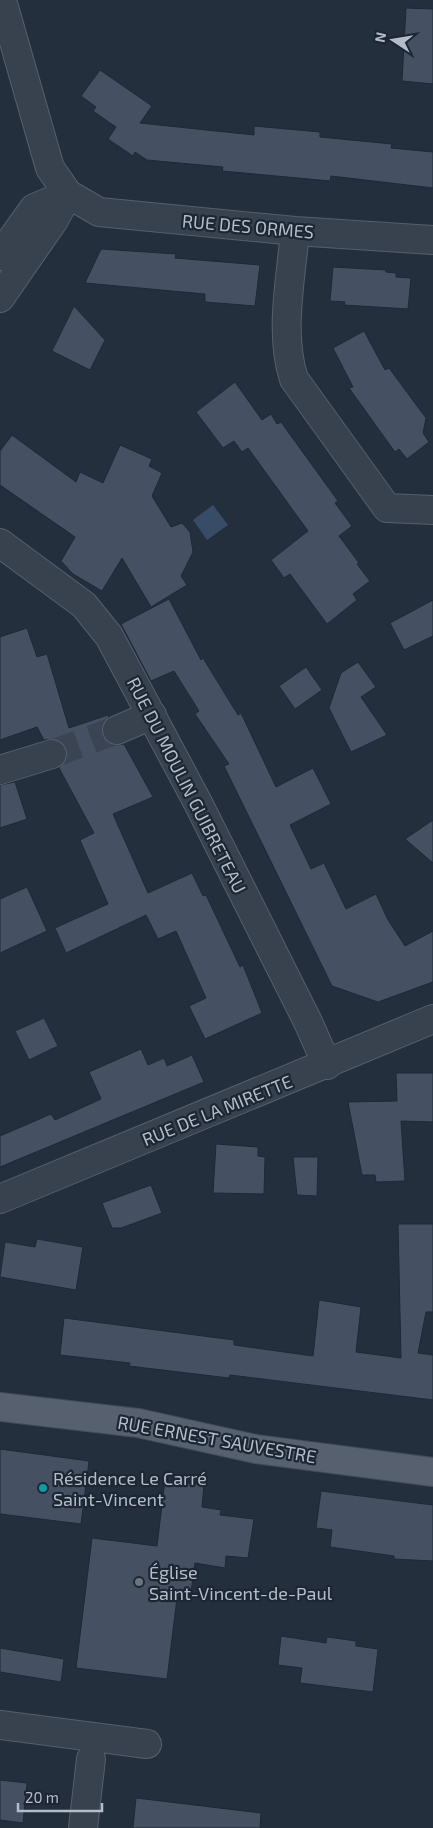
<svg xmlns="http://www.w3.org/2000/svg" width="433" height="1828" font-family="'Exo 2',sans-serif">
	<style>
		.water { fill: #394c67 }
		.building { fill: #455162; stroke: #1f2835 }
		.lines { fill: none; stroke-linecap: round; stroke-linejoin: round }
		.minor-tunnel { stroke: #3a4453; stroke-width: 28; stroke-dasharray: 28 14; stroke-linecap: butt }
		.minor-casing { stroke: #565f6c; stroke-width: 30 }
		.major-casing { stroke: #414a57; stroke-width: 30 }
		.minor { stroke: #38414e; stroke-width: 28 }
		.major { stroke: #56606e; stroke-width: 28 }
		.culture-dot { fill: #0f9aa8; stroke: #1d2633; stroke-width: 2 }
		.worship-dot { fill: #6b7280; stroke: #1d2633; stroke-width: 2 }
		.labels { text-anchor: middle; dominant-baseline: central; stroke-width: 4.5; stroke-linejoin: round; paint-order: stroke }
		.street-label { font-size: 18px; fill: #b4bcc9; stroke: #1d2633 }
		.poi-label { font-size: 18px; fill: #b4bcc9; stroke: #1d2633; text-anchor: start }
	</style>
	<rect width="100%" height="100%" fill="#242f3e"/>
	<!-- water -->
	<path class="water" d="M213,505l15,20 -21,15 -14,-20z"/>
	<!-- building -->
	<path class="building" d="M406,8l27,1v75l-31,-3z
		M100,70l52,36 -12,17 114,12v-9l66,6v5l72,7 -1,4 42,4v36l-102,-12 -1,5 -108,-10 1,-4 -76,-7 -12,-8 -2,4 -25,-17 8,-12 -23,-16 3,-4 -15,-11z
		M101,249l75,5 -1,4 85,7 -5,41 -50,-4v-8l-120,-11z
		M333,267l53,3v2l10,1v4l15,1 -3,31 -64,-4 1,-3 -15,-1z
		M74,306l31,34 -15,30 -38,-19z
		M364,331l21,39 4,-2 37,50 -3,15 6,9 -22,17 -8,-10 -4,3 -46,-64 4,-1 -20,-39z
		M235,382l27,38 9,-6 6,10 4,-2 57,79 -3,2 17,23 -13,10 20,27 -2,1 13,17 -17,13 4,6 -30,24 -37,-50 -6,4 -13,-18 37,-29 -60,-83 -6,4 -8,-11 -11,7 -27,-36z
		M12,435l64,47 4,-10 23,11 17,-38 32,14 -3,7 13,7 -10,23 19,31 11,-4 8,9 3,20 -12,24 6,9 -36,22 -29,-49 -20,33 -29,-17 -12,-13 14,-24 -75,-52v-34z
		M169,599l32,61 2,-2 35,57 3,-2 35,74 37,-19 18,36 -41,21 21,44 13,-6 22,46 30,-15 12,26 17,26 28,-15v51l-55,20 -46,-16 -108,-220 5,-2 -34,-50 4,-3 -25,-40 -23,10 -30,-57z
		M433,600v36l-29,14 -14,-27z
		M27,628l10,29 10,-3 22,74 39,-13 1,2 -7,11 1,9 4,5 8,3 9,-1 29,53 -40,17 35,79 44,-20 11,23 3,-1 34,72 3,-2 19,48 -57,26 -16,-33 17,-8 -30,-67 -18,8 -12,-24 -80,38 -11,-25 53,-24 -28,-64 14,-7 -35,-65 8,-11v-7l-4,-7 -8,-4 -11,1 -7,-13 -37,13v-103z
		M358,662l18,25 -15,10 26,38 -36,17 -22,-44 12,-35z
		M306,667l16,23 -27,19 -16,-23z
		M15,782l12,37 -27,9v-43z
		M433,820v43l-28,-24z
		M27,887l20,44 -47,22v-54z
		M44,1018l14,28 -29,14 -14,-29z
		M141,1049l7,16 16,-7 3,8 25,-11 12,27 -204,85v-31l51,-22 4,6 46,-21 -12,-27z
		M396,1073h37v49l-32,-1 4,60 -29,1 -1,-7h-13l-14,-73 49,-1z
		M216,1144l42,3v9l7,1 -1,37 -51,-1z
		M293,1157h25l-1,39 -20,-1z
		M151,1185l11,28 -41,15h-9l-10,-25z
		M398,1224h35v88h-7l-8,41 15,2v45l-203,-25 -1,3 -100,-12 1,-3 -70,-8 4,-37 170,22v5l79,11 6,-56 42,7 -5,45 45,6z
		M37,1239l46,8 -7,43 -76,-13 5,-35 30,5z
		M0,1449l89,12 -8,63 -81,-10z
		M165,1480l39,5 -2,22 19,3 -1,5 34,4 -6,39 -22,-2 -1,12 -30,-5 -5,36 -13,-1 -10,81 -91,-11 16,-130 65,8z
		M321,1491l112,14v56l-39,-2v-3l-64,-9 2,-17 -16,-2z
		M281,1636l45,7 1,-6 29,4v5l22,3 -5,43 -73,-9 2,-15 -24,-3z
		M0,1648l64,11 -3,23 -61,-10z
		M0,1780l27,3 -4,40 -23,-3z
		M136,1798l125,15 -1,15h-127z"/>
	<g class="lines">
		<!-- minor-tunnel -->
		<path class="minor-tunnel" d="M52,754l65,-24"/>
		<!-- minor casing -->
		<g class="minor-casing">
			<path id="minor" d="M2,0l48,168 18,26 31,18 196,19 138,9
				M295,231c-4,48 -16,102 -1,148l93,129 46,2
				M0,256l34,-48 34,-14
				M0,298l54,-78 14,-26
				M0,543l84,62 25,31 89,167 110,219 19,43
				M117,730l35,-15
				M0,770l52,-16
				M0,1199l433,-180
				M0,1725l147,19
				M83,1828l8,-69"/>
		</g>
		<!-- major casing -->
		<g class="major-casing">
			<path id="major" d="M0,1407l138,16 118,26 177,23"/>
		</g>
		<!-- minor -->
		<use href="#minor" class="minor"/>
		<!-- major -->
		<use href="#major" class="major"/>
	</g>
	<!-- markers -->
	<circle class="culture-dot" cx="43" cy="1488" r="5"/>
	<circle class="worship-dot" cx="139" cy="1582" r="5"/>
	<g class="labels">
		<!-- street labels -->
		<g class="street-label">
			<text transform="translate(248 226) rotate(5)">RUE DES ORMES</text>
			<text transform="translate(187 785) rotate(63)">RUE DU MOULIN GUIBRETEAU</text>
			<text transform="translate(217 1110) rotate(-22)">RUE DE LA MIRETTE</text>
			<text transform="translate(217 1439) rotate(10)">RUE ERNEST SAUVESTRE</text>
		</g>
		<!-- poi labels -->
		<g class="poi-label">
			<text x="53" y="1478">Résidence Le Carré<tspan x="53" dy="21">Saint-Vincent</tspan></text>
			<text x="149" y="1572">Église<tspan x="149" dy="21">Saint-Vincent-de-Paul</tspan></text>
		</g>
	</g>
	<!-- north arrow -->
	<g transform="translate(393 40) rotate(282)" stroke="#1d2633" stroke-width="4" paint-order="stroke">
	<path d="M0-4L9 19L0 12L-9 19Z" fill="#b4bcc9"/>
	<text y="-8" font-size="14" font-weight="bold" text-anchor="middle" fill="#b4bcc9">N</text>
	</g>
	<!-- scale -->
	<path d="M18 1803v8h84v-8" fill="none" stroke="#b4bcc9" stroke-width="2.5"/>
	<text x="25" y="1803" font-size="15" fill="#b4bcc9" stroke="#1d2633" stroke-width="4" paint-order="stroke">20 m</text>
</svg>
